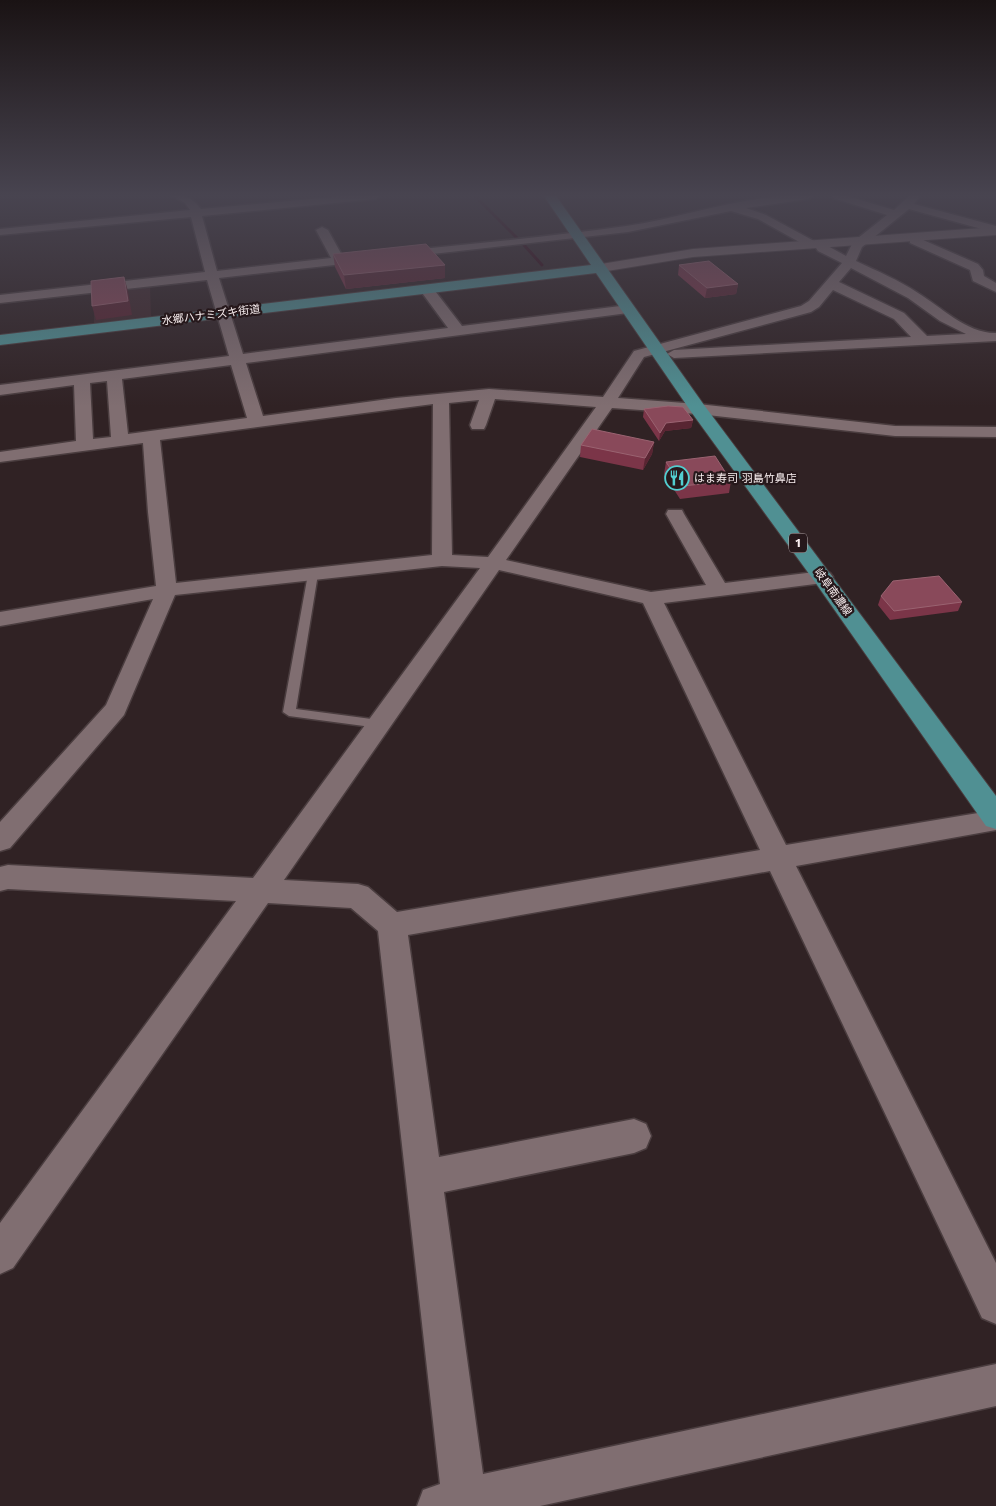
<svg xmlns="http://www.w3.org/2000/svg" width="996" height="1506" font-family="'Work Sans','Noto Sans JP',sans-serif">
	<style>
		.built { fill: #3f292d }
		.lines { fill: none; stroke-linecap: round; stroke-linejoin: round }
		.stream { stroke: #2f000e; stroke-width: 3 }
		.service-casing { stroke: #4a3d3f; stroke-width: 3 }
		.minor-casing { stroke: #4a3d3f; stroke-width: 3 }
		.secondary-casing { stroke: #4a3d3f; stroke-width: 2 }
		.primary-casing { stroke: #4a3d3f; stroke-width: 2 }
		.service { fill: #806e71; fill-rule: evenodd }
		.minor { fill: #806e71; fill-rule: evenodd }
		.secondary { fill: #806e71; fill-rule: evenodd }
		.primary { fill: #509093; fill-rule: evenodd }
		.wall { fill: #7b3548 }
		.shaded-wall { fill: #582532 }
		.building { fill: #89495a; stroke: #9a6371 }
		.labels { text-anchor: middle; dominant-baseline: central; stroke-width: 4.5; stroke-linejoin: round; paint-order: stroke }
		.far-street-label { font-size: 11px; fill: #f9eff0; stroke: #26181b }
		.far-poi-label { font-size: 11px; fill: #f9eff0; stroke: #26181b; text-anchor: start }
		.shield { fill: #26181b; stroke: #baaeb0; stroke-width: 1 }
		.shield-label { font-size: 12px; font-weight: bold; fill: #f9eff0 }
	</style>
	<rect width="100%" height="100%" fill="#302224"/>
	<!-- built -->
	<path class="built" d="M150,284l1,32 -57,7v-33z"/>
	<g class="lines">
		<!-- stream -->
		<path class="stream" d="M475,196l43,43
			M524,245l18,20"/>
		<!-- service casing -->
		<g class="service-casing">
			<path id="service" d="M313,571l5,3 -22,135 83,11 4,1 2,3 -2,3 -4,1 -90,-12 -6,-4 25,-138z"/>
		</g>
		<!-- minor casing -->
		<g class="minor-casing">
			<path id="minor" d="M172,196c14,0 20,1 29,13l143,-13h36l-5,3 -173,17 15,55 114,-13 -15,-28 6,-3 6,3 15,27c94,-10 189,-18 283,-31 62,-9 124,-34 187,-30l-5,3 -62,9 20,7 48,26 2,3 -6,4 -52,-29 -27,-8 -103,21 -409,46 24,76 205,-26 -28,-38 7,-4 5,1 30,39 166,-21 7,4 -7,4 -382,50 17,53 133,-18 93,-9 114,8 31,-46 167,-45 8,-5 33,-38 -24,-12 -2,-3 2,-3h8l20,11 7,-14 34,-27 -54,-17 -1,-2h15l47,14 15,-14h11l-6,8 82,22v7l-87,-24 -47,38 -6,14c21,10 43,19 62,32 23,14 50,41 78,40v8l-322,17 -7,-4 7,-4 237,-13 -17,-18 -61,-29 -14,17 -8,5 -167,45 -26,41 80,6 197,22 101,1v10l-101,-1 -197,-22 -86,-6 -106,152 145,32 55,-7 -40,-71 2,-4h14l2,4 41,69 98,-12 7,2 3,4 -3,4 -7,2 -159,20 122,242 210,-35v20l-200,36 200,397v61l-14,-6 -212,-447 -362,64 31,222 195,-38 12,5 5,12 -5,12 -12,5 -190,39 39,282 513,-110v42l-456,100h-123l6,-16 17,-6 -62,-553 -27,-23 -83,-5 -255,365 -13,6v-51l236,-322 -228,-12 -8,2v-24l8,-2 245,13 227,-310 -38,-2 -267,29 -51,120 -114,133 -10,3v-29l106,-117 47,-106 -153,27v-14l156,-26 -8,-74 -5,-69 -143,19v-10l76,-11 -2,-56 -74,10v-10l229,-29 -22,-76 -207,23v-8l205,-23 -14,-55 -191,18v-6l190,-19 -5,-7zM851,268l57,30 32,23 26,13 -39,2 -23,-23 -65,-31zM231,365l16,53 -119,16 -6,-55zM107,381l4,56 -18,2 -3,-56zM495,399l101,8 -108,150 -36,-2 -3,-152 30,-3 -9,25 2,4h12l2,-4zM433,404l-1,151 -256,28 -16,-143zM499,570l144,33 117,247 -363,62 -29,-25 -10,-3 -74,-4z
				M914,236l64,28 5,6 1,6 12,7v9l-23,-11 -3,-11 -60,-27v-6z"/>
		</g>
		<!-- secondary casing -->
		<g class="secondary-casing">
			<path id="secondary" d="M996,227v8l-303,22 -92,15 -7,-4 7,-4 92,-15z"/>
		</g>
		<!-- primary casing -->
		<g class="primary-casing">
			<path id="primary" d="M544,196h12l148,209 292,391v33l-10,-3 -171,-244 -123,-169 -96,-140 -596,72v-10l591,-70z"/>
		</g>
		<!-- service -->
		<use href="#service" class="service"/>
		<!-- minor -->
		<use href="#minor" class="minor"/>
		<!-- secondary -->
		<use href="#secondary" class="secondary"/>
		<!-- primary -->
		<use href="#primary" class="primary"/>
	</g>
	<!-- wall -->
	<path class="wall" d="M333,254l112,11v13l-99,11 -11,-22z
		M679,265l59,19 -2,10 -31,4 -27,-23z
		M644,409l49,11 -2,8 -26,3 -6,10 -16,-24z
		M654,442l-2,12 -9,16 -63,-13 1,-12z
		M666,462l65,19 -2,12 -49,6 -16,-25z
		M881,596l81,6 -4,9 -68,9 -12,-15z"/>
	<!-- shaded-wall -->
	<path class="shaded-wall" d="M445,265v13l-99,11 -2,-14z
		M124,277l4,14 4,24 -36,5 -4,-14z
		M738,284l-2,10 -31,4 2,-10z
		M693,420l-2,8 -26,3 -6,10 1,-8 6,-10z
		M654,442l-2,12 -9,16 2,-12z"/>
	<!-- building -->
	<path class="building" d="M426,244l19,21 -101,10 -11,-21z
		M709,261l29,23 -31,4 -28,-23z
		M124,277l4,24 -36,5 -1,-25z
		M668,406l15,1 10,13 -27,3 -6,10 -16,-24z
		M592,429l62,13 -9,16 -64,-13z
		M715,456l16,25 -49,5 -16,-24z
		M939,576l23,26 -68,9 -13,-15 12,-15z"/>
	<!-- sky -->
	<linearGradient id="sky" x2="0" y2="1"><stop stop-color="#1a1314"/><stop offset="0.48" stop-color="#484450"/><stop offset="1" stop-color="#484450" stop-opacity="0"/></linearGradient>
	<rect width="996" height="407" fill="url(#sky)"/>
	<!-- icons -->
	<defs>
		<g id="restaurant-ring" transform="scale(1.25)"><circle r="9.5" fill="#26181b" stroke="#52cdcf" stroke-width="1.5"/><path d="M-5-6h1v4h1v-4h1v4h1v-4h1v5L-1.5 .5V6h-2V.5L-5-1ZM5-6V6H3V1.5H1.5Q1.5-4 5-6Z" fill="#52cdcf"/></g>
	</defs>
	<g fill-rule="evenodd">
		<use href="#restaurant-ring" x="677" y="478"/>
	</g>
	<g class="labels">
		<!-- far-street labels -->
		<g class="far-street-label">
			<text transform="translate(211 315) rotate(-7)">水郷ハナミズキ街道</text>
			<text transform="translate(833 592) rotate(54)">岐阜南濃線</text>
		</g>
		<!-- far-poi labels -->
		<g class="far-poi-label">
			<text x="694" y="478">はま寿司 羽島竹鼻店</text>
		</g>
		<!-- shield labels -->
		<rect class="shield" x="789" y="533.5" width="18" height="19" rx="4"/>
		<g class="shield-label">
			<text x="798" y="543">1</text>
		</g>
	</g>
</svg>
